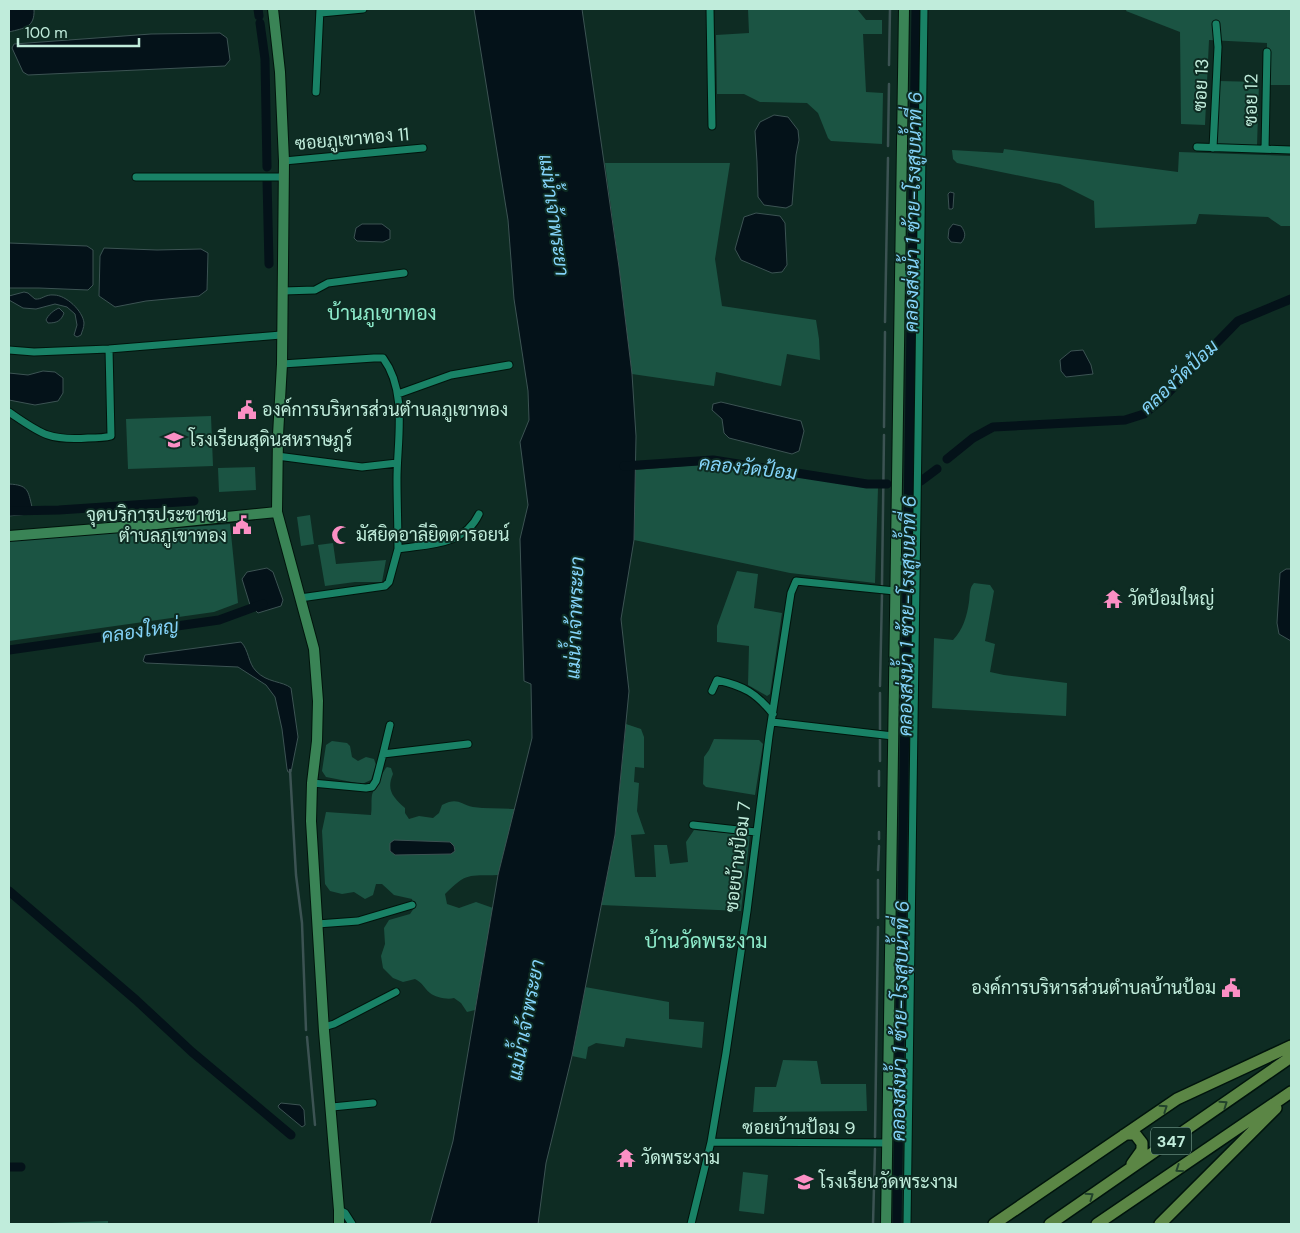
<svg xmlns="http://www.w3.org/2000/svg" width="1300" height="1233" font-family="'DM Sans',Sarabun,sans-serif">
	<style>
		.green { fill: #1b5443 }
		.water { fill: #041219; stroke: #3c5353 }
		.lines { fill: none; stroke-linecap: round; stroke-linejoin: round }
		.stream { stroke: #3c5353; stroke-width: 2.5 }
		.canal { stroke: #041219; stroke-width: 9 }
		.street-casing { stroke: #00140c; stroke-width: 9 }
		.secondary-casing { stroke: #00140c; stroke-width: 12 }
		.primary-casing { stroke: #00140c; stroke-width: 14 }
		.street { stroke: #198266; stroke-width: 7 }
		.secondary { stroke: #3a8456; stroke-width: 10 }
		.primary { stroke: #5b8645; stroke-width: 11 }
		.oneway { stroke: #21422c }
		.labels { text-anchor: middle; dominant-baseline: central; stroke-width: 4; stroke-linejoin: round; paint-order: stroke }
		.shield { fill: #0e2c23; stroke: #8bb2a4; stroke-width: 1 }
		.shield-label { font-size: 16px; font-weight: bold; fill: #c0ecdb }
		.street-label { font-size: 18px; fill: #c0ecdb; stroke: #0e2c23 }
		.poi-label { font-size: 18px; fill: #c0ecdb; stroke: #0e2c23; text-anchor: start }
		.water-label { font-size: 19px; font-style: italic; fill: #84d3f9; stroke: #0e2c23 }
		.quarter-label { font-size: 20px; fill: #8eebcb; stroke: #0e2c23 }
	</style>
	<rect width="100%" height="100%" fill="#0e2c23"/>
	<!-- green -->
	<path class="green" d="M748,9h109l9,11h16v14h-19l3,58 17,1 -1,51 -51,-3 -3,-3 -10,-25 -11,-10 -47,-1 -16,-8h-27l-1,-59 33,-2z
		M1127,9h164v76h-24v-42l-58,-3 -4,85 -24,-1 -1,-92 -54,-21z
		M1219,81l40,1 -2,64 -40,-1z
		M1004,149l174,23 1,-20 112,4v70h-10l-13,-9 -69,-3 -3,10 -101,4 -1,-27 -34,-17 -103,-21 -4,-4 -1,-9 51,3z
		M605,163h125l-15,96 7,47 94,14 3,19 1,21 -33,-6 -6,32 -65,-14 -2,14 -82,-12 -13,-107z
		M211,416l2,50 -85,3 -2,-50z
		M712,464l166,24 -3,95 -85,-10 -156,-33 1,-70z
		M255,467l1,23 -37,2 -1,-24z
		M310,515l4,29 -13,2 -4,-29z
		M230,524l8,79 -24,9 -205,29v-100z
		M333,543l3,21 50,-4 -4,22h-27l-30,4 -7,-41z
		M737,571l21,3 -4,34 28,5 -12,81 -3,2 -19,-11 1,-39 -32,-4v-16z
		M974,583l16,2 4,6 -9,50 10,3 -5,28 14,3 63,8 -1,33 -134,-8 2,-70 19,2c10,-10 14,-24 16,-38 1,-7 0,-14 5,-19z
		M626,724l15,5 3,8v31l-9,-1 -1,15 5,1 -2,28 8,23 -14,1 4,42h21l-2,-32h13l3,19 18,-2 -2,-20 8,-12 56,5 -9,76 -140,-6 14,-70z
		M714,739l45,1 4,4 -8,51 -49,-8 -3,-3 1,-27 5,-7z
		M332,741l15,2 3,3 2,11 6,4 8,-4 8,2 2,6 -5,15 -9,4 -36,-7 -4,-6 4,-26z
		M387,767l4,1 2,6c-7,16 0,23 12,34v5l4,6 10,-3 14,2 6,-5 3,-8c16,-8 17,-1 31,2 14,2 28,1 42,2l-17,66c-30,1 -31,-3 -53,19l2,10 12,4 17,-6 17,6 -18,102 -8,2 -6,-9 -7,-5c-7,2 -19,-1 -24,-5 -7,-6 -6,-9 -15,-14l-12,3 -10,-4 -10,-10 -2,-12 4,-12 -1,-16 5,-8 21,-6 4,-6 -2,-9 -18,-4 -12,-11h-6l-3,11 -8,4 -11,-7 -12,2 -12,-3 -5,-7 -3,-53 4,-19 45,3c1,-7 0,-14 1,-20 1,-4 12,-26 15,-28z
		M585,987l84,15v17l35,3 -2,26 -76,-10 -2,9 -28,-4 -8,4 -2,12 -14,-3z
		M783,1060l34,1 4,23h45l1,27 -114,1 2,-25h21z
		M743,1172l25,3 -4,39 -25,-3z
		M108,1221v3h-85z"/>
	<!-- water -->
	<path class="water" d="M9,9h25c1,19 -10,19 -25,23z
		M474,9h108l37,258 13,107 4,62 -2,104 -13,79 8,72 -14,144 -43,221 -26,107 -8,61h-108l23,-83 45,-266 34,-137 -1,-54 -7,-3 -4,-142 8,-34 -8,-63 9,-22 -1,-29 -14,-92 -6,-79z
		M220,33l7,5 3,22 -5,6 -197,9 -5,-3 -11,-24 2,-4 137,-10z
		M774,115l14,2 10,13 1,10 -3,15 -4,50 -6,3 -22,-3 -6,-8 -1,-35 -2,-31 5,-9z
		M950,192l4,1 -1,15 -1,1h-3l-1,-15z
		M756,213l24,3 5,7 2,42 -5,7 -10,1 -31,-13 -6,-11 9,-32z
		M362,224h20l8,6v9l-7,3 -26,-1 -3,-3 2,-10z
		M953,224l8,2c5,7 5,11 0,17l-10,-1 -3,-4 1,-9z
		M9,243l78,3 6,4v35l-5,5 -49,-2h-30z
		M104,248l53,2 44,-1 7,4 -1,37 -8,6 -53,5 -31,6 -16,-11 1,-40z
		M24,292l4,1 7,6c7,1 10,-5 19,-4 12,0 29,16 30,28 0,5 -2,8 -3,12l-4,2 -3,-2 3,-10 -2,-11 -8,-7 -12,-3 -19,5 -13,-1 -14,-8v-4z
		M59,308l5,5c-3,8 -7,10 -16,10l-2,-3c2,-5 8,-10 13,-12z
		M1083,350l8,15 2,9 -27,3 -5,-6 -1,-11 11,-9z
		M43,371l12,1 8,6v15l-5,8 -23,4 -26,-5v-27l19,2z
		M721,402l80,19 3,10 -5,20 -7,3 -63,-16 -5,-5 -2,-14 -10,-9 1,-6z
		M9,484c19,1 19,6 23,23l-3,7 -20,2z
		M267,568l6,4 10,28 -2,6 -23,7 -8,-8 -8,-26 5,-7z
		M1286,569h5v72l-12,-7 -2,-11 3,-50z
		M241,642c8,8 7,21 15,29 11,12 27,10 35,17l7,49 -7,35h-3l-1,-3 -5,-40 -7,-32 -9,-12 -28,-18 -92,-4 -3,-2 2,-6z
		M394,840l56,2 4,4 1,5 -4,3 -56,1 -5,-4v-8z
		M281,1103l19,2 4,5 1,15 -3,2 -23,-19 -1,-2z"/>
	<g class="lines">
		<!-- stream -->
		<path class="stream" d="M889,65l1,-56
			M888,146l1,-62
			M885,322l3,-164
			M884,427l1,-95
			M882,585l2,-150
			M880,686l2,-92
			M880,731v-38
			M880,761v-23
			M290,770l6,105 6,48 4,107
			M879,786v-15
			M879,839v-7
			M878,870l1,-24
			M878,918v-38
			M307,1037l8,88
			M875,1137l3,-210
			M873,1224l2,-75"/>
		<!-- canal -->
		<path class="canal" d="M258,9l1,7
			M260,23l5,36 2,108
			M267,179l2,85
			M947,459l26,-21 20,-11 132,-7 19,-6 16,-13 78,-80 53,-22
			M624,466l89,-6 154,24h20
			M921,481l16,-12
			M9,511l50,-1 135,-9
			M9,650l210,-30 44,-16
			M9,891l127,109 56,52 99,83
			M9,1167h12
			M897,1224l19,-1215"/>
		<!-- street casing -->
		<g class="street-casing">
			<path id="street" d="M710,9l2,117
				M321,13l42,-4
				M316,92l4,-83
				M1197,147l94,3
				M1213,148l5,-101 -2,-23
				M1265,149l2,-97
				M284,161l139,-13
				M136,177h147
				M900,274l20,1
				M283,291l32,-1 13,-7 76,-10
				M9,350l25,2 75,-3 172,-14
				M282,364l92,-6h9c25,34 14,82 14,121 0,23 1,46 1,70
				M398,394l53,-19 58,-10
				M9,412c31,21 39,29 79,26 7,0 16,0 23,-2l-2,-87
				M277,456l85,11 35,-4
				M895,561l20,2
				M300,598l85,-12 4,-4 9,-33c30,-5 66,-3 81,-35
				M712,691l5,-11c27,6 39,13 56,34
				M772,722l121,14
				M383,754l7,-29
				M312,783l54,5 6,-1 4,-6 7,-27 85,-10
				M693,825l63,7
				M317,924l41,-3 54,-16
				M324,1027l10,-3 62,-32
				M332,1107l41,-4
				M711,1142l177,1
				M339,1210l6,3 7,11
				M691,1224l20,-82 15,-89 21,-142 22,-175 22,-143 5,-12 99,10
				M907,1224l17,-1215"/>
		</g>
		<!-- secondary casing -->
		<g class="secondary-casing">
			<path id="secondary" d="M273,9l7,63 4,89 -2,203 -4,71 -1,77 37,137 4,52 -1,40 -5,42 -1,38 13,210 15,179v14
				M9,536l138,-11 130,-13
				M886,1224l18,-1215"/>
		</g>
		<!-- primary casing -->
		<g class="primary-casing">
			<path id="primary" d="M1124,1135l3,-1h8l7,9v7l-10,14
				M994,1224l183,-125 114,-53
				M1050,1224l241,-167
				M1097,1224l194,-132
				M1160,1224l116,-116"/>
		</g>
		<!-- street -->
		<use href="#street" class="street"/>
		<!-- secondary -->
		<use href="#secondary" class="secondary"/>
		<!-- primary -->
		<use href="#primary" class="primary"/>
	</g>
	<!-- one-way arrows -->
	<defs><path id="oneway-chevron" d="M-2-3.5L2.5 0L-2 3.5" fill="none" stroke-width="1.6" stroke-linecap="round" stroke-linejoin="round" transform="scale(1.25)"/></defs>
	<g class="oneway">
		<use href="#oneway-chevron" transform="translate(1224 1104) rotate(-35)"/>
		<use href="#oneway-chevron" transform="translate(1164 1108) rotate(-34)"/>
		<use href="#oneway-chevron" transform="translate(1179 1169) rotate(146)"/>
		<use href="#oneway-chevron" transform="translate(1090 1196) rotate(-35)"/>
	</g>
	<!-- icons -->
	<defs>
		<g id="civic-bare" transform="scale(1.5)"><path d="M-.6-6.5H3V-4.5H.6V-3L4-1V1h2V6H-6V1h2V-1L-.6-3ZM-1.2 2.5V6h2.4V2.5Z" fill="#fb8fc4" stroke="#0e2c23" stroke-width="2.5" paint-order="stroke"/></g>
		<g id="school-bare" transform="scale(1.5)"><path d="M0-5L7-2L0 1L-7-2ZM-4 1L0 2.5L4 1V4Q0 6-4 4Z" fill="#fb8fc4" stroke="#0e2c23" stroke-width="2.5" paint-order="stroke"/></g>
		<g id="mosque-bare" transform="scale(1.5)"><path d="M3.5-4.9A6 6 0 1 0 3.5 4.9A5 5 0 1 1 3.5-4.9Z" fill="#fb8fc4" stroke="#0e2c23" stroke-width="2.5" paint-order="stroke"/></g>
		<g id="temple-bare" transform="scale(1.5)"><path d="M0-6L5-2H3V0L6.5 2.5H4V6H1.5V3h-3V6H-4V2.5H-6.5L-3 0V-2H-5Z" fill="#fb8fc4" stroke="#0e2c23" stroke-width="2.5" paint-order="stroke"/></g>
	</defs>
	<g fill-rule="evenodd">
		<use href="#civic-bare" x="247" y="410"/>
		<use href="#school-bare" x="174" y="440"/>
		<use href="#civic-bare" x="242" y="525"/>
		<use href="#mosque-bare" x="341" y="535"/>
		<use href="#temple-bare" x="1113" y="599"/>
		<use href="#civic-bare" x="1231" y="988"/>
		<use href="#temple-bare" x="626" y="1158"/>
		<use href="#school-bare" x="804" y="1182"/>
	</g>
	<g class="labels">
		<!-- shield labels -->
		<rect class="shield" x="1151" y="1127.5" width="40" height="27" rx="4"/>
		<g class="shield-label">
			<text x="1171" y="1141">347</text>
		</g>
		<!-- street labels -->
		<g class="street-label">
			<text transform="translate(1201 85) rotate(-87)">ซอย 13</text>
			<text transform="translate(1251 100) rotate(-89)">ซอย 12</text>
			<text transform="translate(352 139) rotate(-5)">ซอยภูเขาทอง 11</text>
			<text transform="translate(738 857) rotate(-83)">ซอยบ้านป้อม 7</text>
			<text x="799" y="1128">ซอยบ้านป้อม 9</text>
		</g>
		<!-- poi labels -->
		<g class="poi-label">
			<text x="262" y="410">องค์การบริหารส่วนตำบลภูเขาทอง</text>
			<text x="189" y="440">โรงเรียนสุดินสหราษฎร์</text>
			<text x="227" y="515" text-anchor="end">จุดบริการประชาชน<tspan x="227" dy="21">ตำบลภูเขาทอง</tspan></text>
			<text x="356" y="535">มัสยิดอาลียิดดารอยน์</text>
			<text x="1128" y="599">วัดป้อมใหญ่</text>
			<text x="1216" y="988" text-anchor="end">องค์การบริหารส่วนตำบลบ้านป้อม</text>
			<text x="641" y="1158">วัดพระงาม</text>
			<text x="819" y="1182">โรงเรียนวัดพระงาม</text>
		</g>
		<!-- water labels -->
		<g class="water-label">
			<text transform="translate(913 212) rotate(-89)">คลองส่งน้ำ 1 ซ้าย-โรงสูบน้ำที่ 6</text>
			<text transform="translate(554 215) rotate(82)">แม่น้ำเจ้าพระยา</text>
			<text transform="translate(1179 377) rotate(-43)">คลองวัดป้อม</text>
			<text transform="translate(748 468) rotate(6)">คลองวัดป้อม</text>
			<text transform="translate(907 616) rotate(-89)">คลองส่งน้ำ 1 ซ้าย-โรงสูบน้ำที่ 6</text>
			<text transform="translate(575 618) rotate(-88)">แม่น้ำเจ้าพระยา</text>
			<text transform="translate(140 631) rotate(-8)">คลองใหญ่</text>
			<text transform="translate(526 1020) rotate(-79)">แม่น้ำเจ้าพระยา</text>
			<text transform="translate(900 1021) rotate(-89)">คลองส่งน้ำ 1 ซ้าย-โรงสูบน้ำที่ 6</text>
		</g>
		<!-- quarter labels -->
		<g class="quarter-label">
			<text x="382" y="313">บ้านภูเขาทอง</text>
			<text x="706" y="941">บ้านวัดพระงาม</text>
		</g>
	</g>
	<!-- border -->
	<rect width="1300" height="1233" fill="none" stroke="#c0ecdb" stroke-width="20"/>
	<!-- scale -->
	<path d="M18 38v8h121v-8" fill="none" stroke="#c0ecdb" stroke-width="2.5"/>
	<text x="25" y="38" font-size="15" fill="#c0ecdb" stroke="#0e2c23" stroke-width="4" paint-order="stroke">100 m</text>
</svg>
